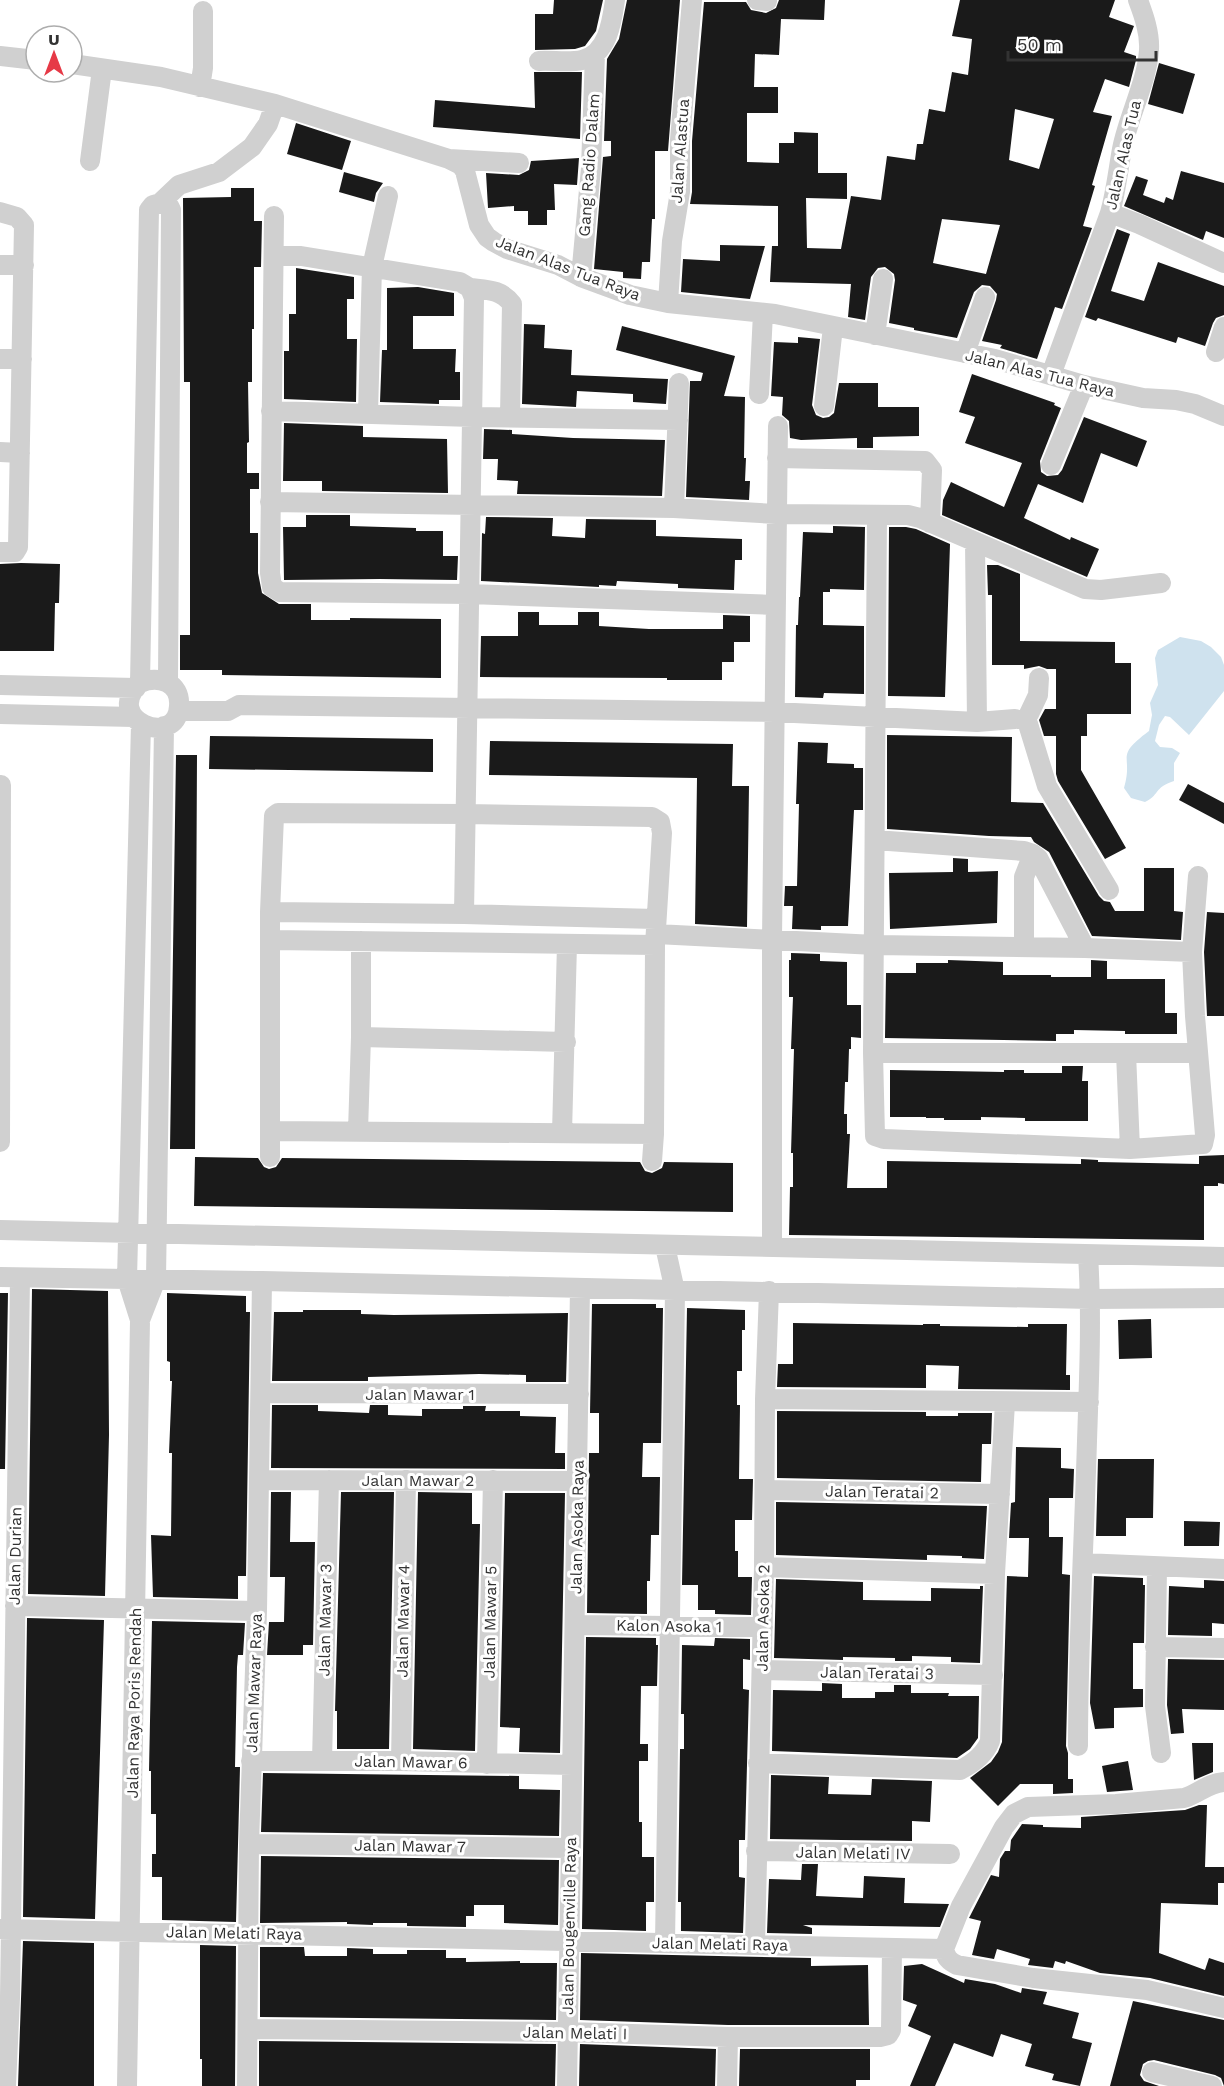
<svg xmlns="http://www.w3.org/2000/svg" width="1224" height="2086" font-family="'Work Sans',sans-serif">
	<style>
		.water { fill: #cfe2ee }
		.building { fill: #1a1a1a; fill-rule: evenodd }
		.lines { fill: none; stroke-linecap: round; stroke-linejoin: round }
		.minor { stroke: #d0d0d0; stroke-width: 20 }
		.labels { text-anchor: middle; dominant-baseline: central; stroke-width: 6; stroke-linejoin: round; paint-order: stroke }
		.street-label { font-size: 16px; fill: #333; stroke: #fff }
	</style>
	<rect width="100%" height="100%" fill="#fff"/>
	<!-- water -->
	<path class="water" d="M1180,637l21,4 10,6 10,10 3,8v26l-35,44 -19,-18 -5,-1 -6,9 -4,16 5,6 12,1 8,5 -6,10v18c-20,6 -15,15 -29,21l-14,-4 -7,-10c10,-34 -11,-30 25,-57l3,-16 -2,-12 8,-18 -3,-27 3,-8z"/>
	<!-- building -->
	<path class="building" d="M554,0h49l-7,31 -11,15 -10,3 -40,1v-36h18z
		M627,0h53l-12,151h-13v68h-3l-2,43h-8l-1,17 -18,-1v-6l-29,-3 9,-112 8,-1v-15h-7l3,-82 12,-20z
		M779,0h46l-1,20 -43,-1 -2,36 -24,-1 -1,33h24v26h-31v49l32,1v-20h15v-11l24,1v40h29v26l-41,-1 1,50 34,1 10,-53 30,4 6,-44 28,4 2,-16h6l6,-35 16,3 7,-40 16,3 4,-36 -20,-3 8,-36h155l-6,17 25,9 -10,26 12,4v4l-7,27 -24,-8 -12,33 19,4 -20,69 3,1 -12,40 9,2 -30,81 -7,-2 -18,52 -37,-11 2,-3 -20,-4 14,-41 1,-6 -7,-8 -8,-1 -8,7 -17,46 -43,-8v-2l-25,-5 6,-43 -1,-6 -9,-7 -7,1 -7,9 -6,43 -17,-3 3,-33 -81,-2 2,-36h6v-40l-88,-2 2,-12v-51l12,-139h42l5,8 15,3 10,-5zM1015,109l39,10 -15,50 -30,-9zM942,219l58,6 -14,49 -53,-11z
		M1159,63l36,11 -12,40 -35,-10z
		M534,72h48l-2,67 -147,-12 2,-27 100,8z
		M296,123l55,18 -9,29 -55,-16z
		M579,158l-2,27 -23,-1 1,26h-8v15h-19v-14h-14v-5l-26,2 -2,-35 33,2 10,-5 2,-9z
		M1181,171l43,12v55l-18,-7 -3,9 -79,-34 12,-30 12,4 -5,15 21,8 2,-6 7,3z
		M344,172l39,11 -7,10 -2,9 -35,-10z
		M231,188h23v33h8l-1,46h-7v62h-2v53h-4l1,60 -2,1v30h12v16h-9v44h8v40l4,20 17,11h32v16h39v-2l91,1v59l-219,-3v-5h-42v-35h10v-253h-6l-1,-184 48,-1z
		M1117,229l13,5 -19,57 33,10 14,-39 66,24v29l-8,3 -3,5 -8,23 -27,-9 -2,6 -78,-25 -2,3 -11,-4z
		M720,245l45,1 -15,53 -69,-7 2,-33 37,2z
		M296,268l58,9v22h-7v40h10l-1,63 -72,-3v-48h5v-37h7z
		M418,287l36,6v23h-41v33h43l-1,23h5v28h-21v4l-59,-2 2,-52h5v-62z
		M524,324l21,1 -1,23 28,2 -1,25 97,4 -2,25 -33,-2v-8l-56,-3 -1,16 -54,-3z
		M622,326l113,30 -11,40 21,1 -1,61h2l-1,23h5l-1,19 -63,-3 4,-116h11l2,-8 -87,-23z
		M798,337l22,2 -8,66 4,10 7,3 6,-1 5,-4 5,-30h39v24h41v29l-46,1v11h-16v-10l-56,2 -11,-2 -1,-17 -7,-6 1,-18 -12,-1 3,-54 24,1z
		M972,374l83,29 -1,2 7,3 -21,53 1,11 6,4 11,-1 4,-5 22,-53 63,24 -10,26 -36,-14 -18,50 -45,-19 -14,34 46,22 1,-3 28,12 -12,28 -145,-62 1,-15 8,-18 53,25 18,-44 -57,-20 10,-26 -16,-5z
		M284,423l79,3v11l84,2 1,54 -126,-2v-10h-39z
		M484,429l28,1v4l61,4 92,2 -3,56 -145,-2 1,-13 -21,-1 1,-21h-15z
		M306,515h44v11l66,2v3h27v25h15l-1,24 -77,-1 -96,1 -1,-53h23z
		M486,517l67,1 -1,18 33,2 1,-19 70,1v16l86,3v21h-7l-1,30 -56,-2v-4l-61,-3 -1,5 -17,-1v2l-118,-6 1,-48 3,1z
		M833,526l32,1 -1,63 -34,-1v3h-7v33l41,1v68l-40,-1 -1,5 -28,-1 1,-72h2l1,-28h1l3,-65 30,1z
		M889,527h17l10,2 34,15 -5,153 -57,-1z
		M21,563l39,1 -1,39h-4l-1,48h-54v-87z
		M987,565h11l22,9v67l95,1v21h16v51h-44v22h-6v34l45,78 -21,11 -47,-78 -2,-7v-38h-12l-5,-16 6,-11h11v-40h-9l-8,-3 -15,3v-4h-32v-70h-4z
		M518,612h21v13h39v-13h21v14l50,3h74v-14l27,1v26h-16v20h-12v18h-55v-2l-187,-1 1,-41h37z
		M887,735l125,2 -1,65 32,1 56,93 5,5 6,1 5,9h29v-43h30v43l9,1 -2,28 -89,-4 -43,-84 -15,-10 -3,-5 -42,-1 -102,-7z
		M210,736l223,3v33l-224,-3z
		M490,741l243,3 -1,42h17l-2,141 -52,-3 2,-146 -208,-3z
		M798,742l30,1 -1,20 27,1v4h9v42h-9l-6,116h-27v4l-29,-1 1,-23h-9l1,-20h12l2,-82h-3z
		M176,755h21l-2,394h-25z
		M1188,784l36,19v21l-45,-24z
		M953,858l15,1v13l30,-1 -1,52 -107,6 -1,-56 64,-1z
		M1207,912l17,1v103h-17l-3,-64z
		M791,953l29,1v7l27,1v43h14v33l-10,-1v12h-2l-1,33h-3l-1,32h3v20h3l-3,54h40v-27l194,3v-5l17,1v2l101,2v-8l25,-1v29l-6,-1v3h-14v54l-415,-5 1,-48h3v-34h-2l3,-104h-3l2,-52h-4v-37h2z
		M948,960l55,2v13h48v2h40v-17l16,1v18h58v34h12v21h-52v-3l-51,-1v4h-18v7l-171,-3 1,-65h30v-10h32z
		M1062,1066h21l-1,15h6v40h-63v-3l-44,-1v3h-37v-2h-18v-1h-36v-47l114,2v-2h20v3h38z
		M195,1157l63,1 6,9 5,2 7,-2 6,-9 358,4 5,9 7,2 10,-5 2,-6 69,1v49l-539,-6z
		M32,1289l76,2 1,144 -4,161 -77,-2z
		M0,1293h8l-3,176h-5z
		M167,1293l79,3v16h4l-4,264h-8v23l-85,-2 -2,-62 20,1 1,-83h-3l3,-72h-2v-19l-3,-1z
		M592,1304h64v4h7l-2,135h-18l-1,34h18l-1,58h-8l-1,46h-3v33l-60,-1 2,-160h10v-40h-9z
		M687,1308l58,2v20h-3v41h-5v34h3l-1,74h14l-1,41h-17v31h3v26h14l-1,38 -36,-1v-4h-17v-25h-16z
		M303,1310h58v4l33,1 174,-2 -2,69h-40v-7l-47,-1 -111,3v4h-96l2,-69h29z
		M1151,1319l1,39 -33,1 -1,-39z
		M793,1323l130,2v-1h17v2l88,1v-3h39l-1,51h4v15l-112,-1 1,-23 -33,-1v23l-149,-1 1,-23h15z
		M272,1405h46v6l51,2 1,-8h18v10l34,1v-7h41v-3h23l-1,5h35v5l36,1 -1,36h10v16l-294,-1z
		M777,1411l149,1v4h32v-3h34l-1,31h-9l-1,38 -204,-4z
		M1016,1447l45,1v20l13,1 -1,29h-24v39h14l-1,37 8,1 -4,171 2,7v26h5v14l-20,1v-10h-33l-22,22 -28,-28 21,-16 7,-10 4,-10 5,-166 21,1 1,-39h-20l2,-35 4,-1z
		M1098,1459h56l-1,59h-27v18h-30z
		M271,1492h20l-1,50h25l-2,103h-10v10h-36l2,-33h15l1,-45h-15z
		M341,1492h53l-5,257h-52v-38h-2z
		M418,1492l54,1v31h8l-5,227 -62,-2z
		M505,1493h60l-5,260 -41,-1 1,-24 -20,-1z
		M776,1502l211,4 -3,53 -22,-1v-2l-35,-1v5l-151,-5z
		M1184,1521l36,1 -1,24h-35z
		M1094,1576l49,2v7h2l-1,58h-11v46h10v18l-29,1v20l-19,1 -5,-26z
		M776,1579l87,3v18l68,1v-13l49,1v-3h3l-3,77 -29,-1v-5l-39,-1v5h-17v-3l-52,-1v3l-69,-2z
		M1204,1580l20,1v43l-12,-1v13l-44,-1 1,-49 35,2z
		M27,1618l77,2 -9,299 -72,-2z
		M152,1621l93,2 -2,32h-5l-1,12 -2,100h5l-4,155 -74,-2v-43h-10v-23h4v-40h-5v-43h-2z
		M586,1637l70,1v7h2l-1,41h-16l-1,58h8v17h-9v61h3v35h12v45h-8v29l-64,-2z
		M715,1638l35,1v21l-7,-1v30l6,1 -4,150h-6v37l6,1 -2,55 -62,-2v-29h-3l2,-153h4v-35h-3l1,-69 32,1z
		M1168,1659l56,1v50l-42,-1 2,24 -13,1 -4,-29z
		M822,1683l20,1v14h33v-6h19v-7h17v8h38l-1,3h31l-1,42 -8,11 -13,9 -185,-7 1,-61 49,1z
		M1192,1743h21v29l-19,8z
		M1128,1761l5,29 -26,2 -5,-26z
		M263,1773l256,3v13l41,1 -1,46 -298,-4z
		M771,1775l58,2 -1,17 43,1 1,-16 60,2 -2,41 -18,-1v20l-142,-2z
		M1199,1805h8l-2,62h19v16h-6v22l-57,-2 -2,50 46,17 4,-12 15,5v33l-74,-18 -50,-5 -34,-12 -1,3 -10,-3 -2,7 -25,-3 2,-6 -33,-10 -3,10 -22,-4 9,-34 -12,-3 22,-43 8,2 1,-18 5,-8h5l1,-11 11,-16 21,1v2l38,1v-11l104,-7z
		M261,1856l298,4 -1,65 -54,-2v-18h-30v11h-8v11l-59,-1v-3h-34v2l-26,-1v-2l-87,1z
		M802,1864h16l-2,32 47,2 1,-22 41,2 -1,25 45,1 -9,23 -137,-2 9,3v6l-45,-1 2,-54 32,1z
		M23,1941l71,2v143h-76z
		M200,1945l36,1 -1,140h-33v-27h-2z
		M260,1947h44l1,9h42v-8l26,1v5h34v-4h39v8h20v4l54,-1v2h37l-1,57 -296,-3z
		M581,1953l230,5v8l57,-1 1,60h-141l-148,-5z
		M922,1964l42,19 1,-4 30,5 26,9 1,-5 25,4 -4,12 36,9 -7,25 20,5 -12,43 -28,-6 2,-6 -29,-8 7,-22 -31,-10 -8,23 -39,-14 -19,43h-25l21,-50 -23,-10 9,-21 -14,-5 1,-34z
		M1133,2001l91,19v66l-3,-8 -6,-3 -61,-15 -6,1 -5,3 -3,11 4,6 15,5h-49z
		M259,2041l297,3 -1,42h-296z
		M580,2044l136,5 -1,37h-136z
		M740,2049h130v31h-14v6h-117z"/>
	<g class="lines">
		<!-- minor -->
		<path class="minor" d="M757,0l10,1
			M0,56l36,4
			M539,61c13,-1 30,2 43,-1 26,-6 30,-39 33,-60
			M72,64l89,13 114,27 174,55 12,6 4,6 14,54 8,12 7,5 13,7 51,16 23,12 49,18 38,8 107,11 220,45 89,26 59,13 33,2 19,4 29,12
			M200,87l3,-19v-57
			M449,159l70,4
			M90,161l12,-92
			M160,203l9,3 2,4 -3,472
			M0,212l17,5 7,8 -6,322 -3,5h-15
			M1110,213l29,11 85,39
			M274,216l-4,357 2,14 8,5 190,2 305,11
			M274,256h27l159,26 10,6 4,10 -10,616
			M0,265h24
			M581,277l10,-109 4,-114
			M470,288c17,2 31,1 42,16l-2,112
			M668,303l4,-62 8,-49v-52l12,-140
			M875,335l8,-56
			M1216,352l8,-25
			M965,353l20,-56
			M0,359h22
			M1051,375l59,-162c6,-21 8,-42 12,-64 6,-32 25,-67 27,-99 1,-17 -5,-34 -11,-50
			M759,394l4,-81
			M824,406l9,-79
			M271,411l202,6 205,3
			M368,414l4,-147 16,-71
			M0,452l20,1
			M777,458l148,3 7,9 -2,53
			M1051,465l33,-80
			M270,502l404,6 102,6 132,1 12,3 165,71 16,1 60,-7
			M674,508l5,-125
			M877,515l-4,538 2,83 9,3 246,10 73,-5 2,-9 -10,-119 -3,-64 6,-76
			M975,542l2,180
			M140,683c18,-8 41,-1 39,23 -2,44 -78,13 -39,-23l9,-473 4,-5 7,-2 19,-18 40,-13 33,-25 16,-23 7,-20
			M0,685l136,3
			M179,711h49l11,-6 535,7 203,10 38,-3
			M0,714l134,3
			M1029,714l9,-19 1,-17
			M1028,724l19,62 62,104
			M875,840l149,11 9,3 5,4 47,90
			M270,912l194,2 192,5
			M656,934l219,11 210,3 107,4
			M270,940l385,5
			M1024,947v-70l9,-23
			M361,1037l205,5
			M873,1053h324
			M1126,1053l4,96
			M270,1131l384,3
			M358,1131l3,-94v-96
			M562,1133l5,-189
			M0,1142l1,-357
			M270,1157v-245l4,-96 4,-3 188,1 186,3 8,5 2,11 -7,112 -1,189 -2,27
			M0,1230l1224,27
			M665,1246l10,45 -10,652
			M772,1247v-308l6,-513
			M0,1277l262,4 829,18 133,-1
			M140,1320l16,-41 8,-553
			M261,1393l318,1
			M765,1399l324,3
			M259,1480l319,1
			M765,1490l235,4
			M1083,1563l141,6
			M764,1567l231,7
			M1157,1567l-2,139 6,47
			M15,1606l242,5
			M576,1625l187,2
			M1155,1647l69,1
			M762,1670l231,5
			M1078,1746c0,-102 6,-203 9,-305 2,-62 5,-124 1,-186
			M251,1761h150l171,4
			M322,1761l7,-281
			M401,1761l5,-281
			M758,1763l202,7c12,-6 25,-16 30,-29l5,-167 10,-171
			M487,1764l6,-284
			M249,1844l322,4
			M756,1851l194,3
			M0,1929l944,20
			M755,1945l9,-378 1,-168 4,-108
			M944,1949l17,-43 43,-79 10,-13 14,-7 88,-3 68,-6c14,-4 24,-15 40,-16
			M944,1949c2,9 5,12 13,16l76,13 114,12 77,18
			M248,2029l320,3 160,5h152l8,-2 3,-5 1,-82
			M1152,2072l60,14
			M6,2086l4,-88 10,-720
			M127,2086l13,-766 -13,-41 14,-555
			M247,2086l2,-242 8,-233 5,-330
			M567,2086l13,-797
			M727,2086l1,-49"/>
	</g>
	<g class="labels">
		<!-- street labels -->
		<g class="street-label">
			<text transform="translate(680 151) rotate(-86)">Jalan Alastua</text>
			<text transform="translate(1123 155) rotate(-77)">Jalan Alas Tua</text>
			<text transform="translate(589 165) rotate(-86)">Gang Radio Dalam</text>
			<text transform="translate(568 268) rotate(21)">Jalan Alas Tua Raya</text>
			<text transform="translate(1040 373) rotate(14)">Jalan Alas Tua Raya</text>
			<text x="420" y="1394">Jalan Mawar 1</text>
			<text x="418" y="1480">Jalan Mawar 2</text>
			<text transform="translate(882 1492) rotate(1)">Jalan Teratai 2</text>
			<text transform="translate(577 1527) rotate(-89)">Jalan Asoka Raya</text>
			<text transform="translate(15 1556) rotate(-89)">Jalan Durian</text>
			<text transform="translate(763 1618) rotate(-89)">Jalan Asoka 2</text>
			<text transform="translate(325 1620) rotate(-89)">Jalan Mawar 3</text>
			<text transform="translate(403 1621) rotate(-89)">Jalan Mawar 4</text>
			<text transform="translate(490 1622) rotate(-89)">Jalan Mawar 5</text>
			<text transform="translate(669 1626) rotate(1)">Kalon Asoka 1</text>
			<text transform="translate(877 1673) rotate(1)">Jalan Teratai 3</text>
			<text transform="translate(254 1683) rotate(-88)">Jalan Mawar Raya</text>
			<text transform="translate(134 1703) rotate(-89)">Jalan Raya Poris Rendah</text>
			<text transform="translate(411 1762) rotate(1)">Jalan Mawar 6</text>
			<text transform="translate(410 1846) rotate(1)">Jalan Mawar 7</text>
			<text transform="translate(853 1853) rotate(1)">Jalan Melati IV</text>
			<text transform="translate(569 1926) rotate(-89)">Jalan Bougenville Raya</text>
			<text transform="translate(234 1933) rotate(1)">Jalan Melati Raya</text>
			<text transform="translate(720 1944) rotate(1)">Jalan Melati Raya</text>
			<text transform="translate(575 2033) rotate(1)">Jalan Melati I</text>
		</g>
	</g>
	<!-- north arrow -->
	<g transform="translate(54 54)"><circle r="28" fill="#ffffff" stroke="#adadad" stroke-width="1.5"/>
	<path d="M0-4.5L10 22L0 15L-10 22Z" fill="#e63946"/>
	<text y="-9" font-size="16" font-weight="bold" text-anchor="middle" fill="#333333">U</text>
	</g>
	<!-- scale -->
	<path d="M1008 51v9h148v-9" fill="none" stroke="#333333" stroke-width="3"/>
	<text x="1017" y="51" font-size="18" fill="#333333" stroke="#ffffff" stroke-width="4.5" paint-order="stroke">50 m</text>
</svg>
